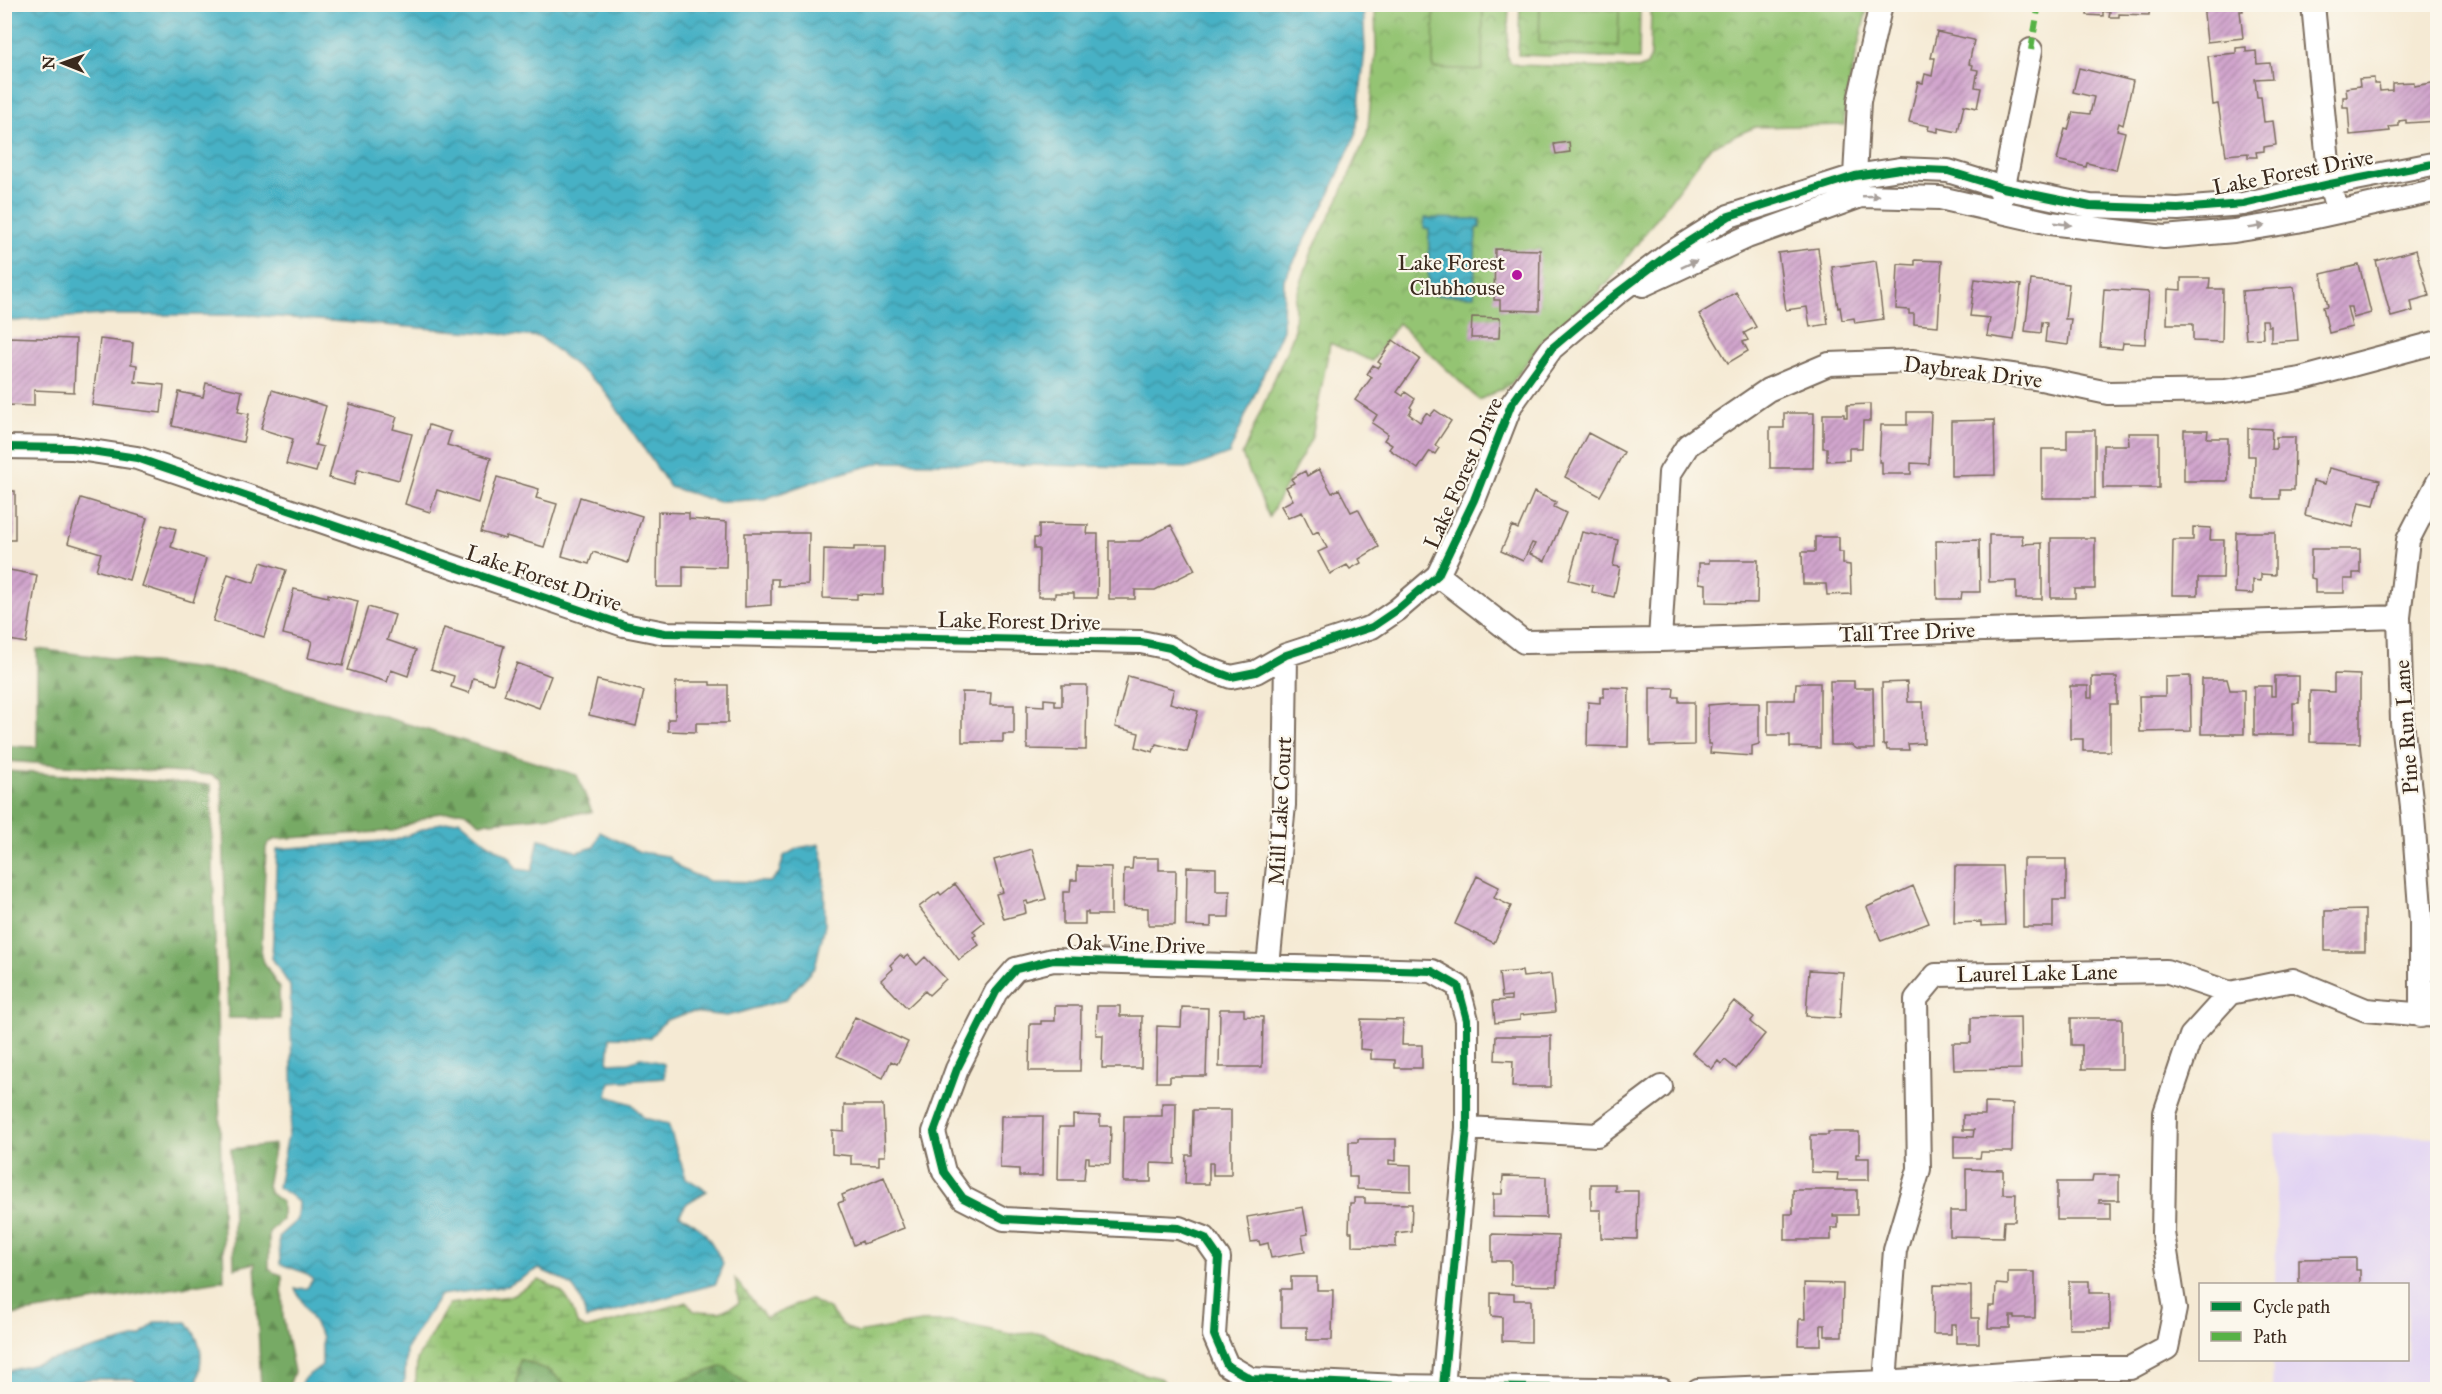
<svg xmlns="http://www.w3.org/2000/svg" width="2442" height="1394" font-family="'IM FELL Great Primer',serif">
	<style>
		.built { fill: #e2d4f3 }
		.forest { fill: url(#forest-firs); stroke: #596a42; stroke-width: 1.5 }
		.wetland { fill: url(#wetland-marsh); stroke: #687748; stroke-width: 1.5 }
		.park { fill: url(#park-crowns); stroke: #687748; stroke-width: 1.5 }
		.garden { fill: #94c473; stroke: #687748; stroke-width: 1.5 }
		.water { fill: url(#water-waves); stroke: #406e72; stroke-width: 1.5 }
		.building { fill: url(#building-hatch) }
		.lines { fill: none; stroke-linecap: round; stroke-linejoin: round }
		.minor-casing { stroke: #7c6d5e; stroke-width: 26 }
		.minor { stroke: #fff; stroke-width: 22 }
		.quiet { stroke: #57b245; stroke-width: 6; stroke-dasharray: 12 6; stroke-linecap: butt }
		.cycleway-casing { stroke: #fbf7ec; stroke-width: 11 }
		.cycleway { stroke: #00873e; stroke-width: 8 }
		.oneway { fill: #a79f9a }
		.poi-dot { fill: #b5179e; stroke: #fbf7ec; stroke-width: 2 }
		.labels { text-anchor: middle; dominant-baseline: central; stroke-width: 4.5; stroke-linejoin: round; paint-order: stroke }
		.street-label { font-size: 22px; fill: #3b2a1e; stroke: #fbf7ec }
		.poi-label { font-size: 22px; fill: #3b2a1e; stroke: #fbf7ec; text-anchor: end }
	</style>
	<defs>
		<pattern id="forest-firs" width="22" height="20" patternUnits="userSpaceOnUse" patternTransform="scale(1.5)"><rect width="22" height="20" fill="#77aa65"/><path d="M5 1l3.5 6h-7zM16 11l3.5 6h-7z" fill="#638b53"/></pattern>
		<pattern id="wetland-marsh" width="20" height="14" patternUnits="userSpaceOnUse" patternTransform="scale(1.5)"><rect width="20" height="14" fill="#94c473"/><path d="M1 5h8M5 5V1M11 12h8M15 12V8" fill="none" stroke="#7a9f5e"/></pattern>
		<pattern id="park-crowns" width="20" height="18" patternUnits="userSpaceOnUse" patternTransform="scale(1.5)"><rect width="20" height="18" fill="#94c473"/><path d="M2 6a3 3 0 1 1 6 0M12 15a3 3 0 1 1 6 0" fill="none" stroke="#7a9f5e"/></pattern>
		<pattern id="water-waves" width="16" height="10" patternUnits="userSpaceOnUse" patternTransform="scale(1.5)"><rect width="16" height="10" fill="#46b1c5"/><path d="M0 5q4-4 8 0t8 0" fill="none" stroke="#3c909f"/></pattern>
		<pattern id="building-hatch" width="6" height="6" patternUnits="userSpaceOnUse" patternTransform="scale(1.5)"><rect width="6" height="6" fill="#d1a5cd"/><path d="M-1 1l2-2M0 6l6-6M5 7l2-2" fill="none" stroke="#ab87a6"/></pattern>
	</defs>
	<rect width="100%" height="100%" fill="#fbf7ec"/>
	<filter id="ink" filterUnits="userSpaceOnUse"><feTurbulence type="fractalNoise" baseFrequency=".0167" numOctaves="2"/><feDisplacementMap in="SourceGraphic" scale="12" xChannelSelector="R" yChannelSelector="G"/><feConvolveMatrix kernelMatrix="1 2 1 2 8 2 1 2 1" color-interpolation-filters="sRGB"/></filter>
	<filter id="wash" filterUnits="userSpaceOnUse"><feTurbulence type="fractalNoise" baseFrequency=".008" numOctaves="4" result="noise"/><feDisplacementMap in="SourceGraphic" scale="24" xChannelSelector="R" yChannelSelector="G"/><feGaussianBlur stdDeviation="1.35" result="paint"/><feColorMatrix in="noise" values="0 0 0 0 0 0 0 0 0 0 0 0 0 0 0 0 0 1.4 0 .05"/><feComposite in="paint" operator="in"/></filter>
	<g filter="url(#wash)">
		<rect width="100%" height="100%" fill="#f5ead4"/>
		<!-- built -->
		<path class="built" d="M2275,1133l162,4v252h-165l1,-29h135v-76h-133l2,-93z"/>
		<!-- forest -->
		<path class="forest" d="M37,649l205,25 335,101 15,37 -112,11 -15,-11 -6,-1 -25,3 -41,17 -117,8 -8,4 -2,5 -5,109 18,31 1,31 -52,-1 -6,-233 -2,-5 -8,-5 -207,-14v-15l32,1z
			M5,771l206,14 13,495 -219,36z
			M275,1144l-8,42 2,6 13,10v18l-13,12v36l4,4 9,3 1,42 11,55 -6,17h-27l-6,-126 -21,5 -3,-119z
			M520,1359l32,13 18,17 -54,1z
			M724,1366l29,23 -87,1 13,-9z"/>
		<!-- wetland -->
		<path class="wetland" d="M735,1279l31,39 44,-19 20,11 11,14 16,9 64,-11h33l56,12 33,-1 39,23 80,23 7,10h-416l-30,-23 -44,15 -13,8 -96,1 -18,-18 -32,-13 -4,30h-103l3,-10 1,-20 32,-55 61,-8 29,-16c26,11 31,16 38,44l9,5 101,-27 7,9 26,1 19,-9z"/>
		<!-- park -->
		<path class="park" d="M1375,5h134l-2,50 4,8 7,2 120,4 9,-4 3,-6 1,-54h217l-22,93 -2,27 -89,2 -45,20 -103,137 -6,2v4l-3,3 -55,47 -32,44 -32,16 -81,-77 -26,38 -42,-18 -18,94 -43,80 -27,-62 52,-122 1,-33 17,-49 26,-51 29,-65 9,-84z
			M1520,5h120l-1,54 -121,-4z"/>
		<!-- garden -->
		<path class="garden" d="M1434,5h49l-1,65 -49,-2z
			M1540,7l79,3 -1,36 -79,-3z"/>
		<!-- water -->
		<path class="water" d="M1363,4l2,46 -9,84 -28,63 -44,83 -1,49 -54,125 -39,14 -307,-6 -62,17 -57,20 -45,3 -49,-15 -68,-100 -62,-50 -289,-22h-150l-87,6 -9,-2v-314z
			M1425,218l55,1v9h-4l-2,68 -46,-1 1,-66 -5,-1z
			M460,820l26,22 24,15 7,12 15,2 7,-32 17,4 21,9 17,-5 6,-15 40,20 27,4 16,14 26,11 61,1 9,-9 5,-17 14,-8 21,-4 5,18 1,63 -10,42 -30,33 -58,16 -36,-4 -25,8 -17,18 -39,-1 -2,26 21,-1 14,-5 21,7 1,14 -55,4 -3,14 25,8 12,14 24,6 18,54 21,13 -20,12 -8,12c26,11 31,25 44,48l-7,21 -130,35c-7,-34 -16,-37 -48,-50l-30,17 -68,9 -34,54 -1,30 -4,10h-102l4,-10 19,-14v-28l-27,-48 12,-1 6,-9 -10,-7 -23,-8 -1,-28 19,-17 1,-17 -21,-15 15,-78 -3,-123 -18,-28 5,-109 119,-9 40,-16z
			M155,1322h32c19,26 15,38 9,67h-45l-18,-10h-42l-72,10h-14v-17l136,-36z"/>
		<g id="blocks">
			<!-- building -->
			<path class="building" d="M2088,4h62l-1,11 -30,-1v3h-10l1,-5 -7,-1v5l-16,-1z
				M2203,4h39l1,7h-3l3,27 -36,4z
				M1937,32l37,8 -5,24 4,1 -1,4 6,1 -3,17 6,1 -4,20 -13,-3 -6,27 -20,-4v4l-10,-2 1,-4 -20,-4 9,-40 5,1 2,-9 7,2 3,-18h-4z
				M2246,47v5l10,-1 1,13 13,-1 2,15 -17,1 2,18h4l3,25 9,-1 3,24 -12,2v4l-8,1 1,5h-9v-4l-22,2 -8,-51 -5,1 -5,-49 28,-3v-5z
				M2079,68l54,13 -10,44 -4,-2 -2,7 8,2 -9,38 -29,-7 -1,4 -29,-7 8,-31 3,1 5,-18 17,2 4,-17 -21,-5z
				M2374,78v6h5l1,7 12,-1v-7l22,-1v4l24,-4v39l-32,2v-3l-7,1v5l-10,1 1,4 -40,4 -2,-28h-5v-10h4l-1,-9 14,-2 -1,-7z
				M1569,142l1,10 -14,2 -2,-10z
				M1818,248l10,76 -18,3 -3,-20 -21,3 -8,-57z
				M1495,249l45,1 -1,61 -39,-1v-10h-6z
				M2416,250l13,46 -18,5 2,10 -22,6 -15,-56z
				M1915,260l27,1 -4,65 -24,-2v-10h-5v-4l-13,-1 2,-45 17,1z
				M1876,261l7,58 -28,4 -1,-5 -12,2 -2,-13 -2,1 -6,-41z
				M2359,265l12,48 -18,5 -2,-11h-4l5,20 -23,6 -6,-26 5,-1 -7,-32z
				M2181,278h29l-1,11h14l-1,53 -29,-1v-17h-26l1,-35 13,1z
				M1975,279l46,6 -7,55 -27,-4 3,-18 -20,-2z
				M2031,280l38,4 -4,35h6l-3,26 -23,-3 2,-19 -5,-1 -1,11 -16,-2z
				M2294,287l4,53 -27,2v-16h-3l-1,-6h-5l1,18 -17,1 -4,-48z
				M2104,289l45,3 -4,52 -22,-1 -1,6 -22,-2z
				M1736,292l20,35 -12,6 4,7 -5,2 5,9 -20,12 -29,-49z
				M1472,317l28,1 -1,20h-28z
				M6,337l70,2 -2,53 -40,-2v16l-29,-1z
				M100,339l33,4 -2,21 6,1 -2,17 29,3 -3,28 -69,-8z
				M1393,340l27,19 -23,33 6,4 2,-4 10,7 -5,8 2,2 -3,5 11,8 6,-9 4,3 5,-6 16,11 -16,24 4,3 -4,6 -5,-3 -12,18 -29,-20 3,-4 -8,-5 4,-6 -16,-11 5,-8 -22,-15 17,-23 -5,-3 6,-9 5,3 3,-4 -3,-2z
				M206,383l36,8 -4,21 11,2 -6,28 -71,-16 7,-34 24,5z
				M272,390l54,16 -11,39 8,2 -7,25 -30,-8 7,-25 -32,-10z
				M349,404l48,13 -4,12 19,5 -13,46 -41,-11 -4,16 -25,-7z
				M1870,404v17h-7l-1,27h-13v12l-22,1v-13h-4v-34h21v3h3v-12z
				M1907,412h24l-2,52 -18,-1v11h-29v-12h-3l2,-37h26z
				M1784,413h30l-1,55h-43v-40h14z
				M1994,420l1,55 -44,1v-55z
				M429,425l22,7 -4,13 44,13 -13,45 -41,-13 -7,22 -25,-8z
				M2248,428l24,1 -1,20h5v-12h19l-1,53h-14v9h-26l1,-43h-7z
				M2067,430h28v68h-53v-49h25z
				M2184,430h24l-1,8h21v43h-44z
				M1588,433l36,19 -24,44 -35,-19z
				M2128,433h31v55h-56v-43h26z
				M2329,468l51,12 -6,25 -15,-3 -6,25 -48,-12 8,-34 12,3z
				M1319,469l13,24 7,-4 12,23 7,-3 21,38 -20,12 2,4 -11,6 -3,-4 -17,9 -12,-22 9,-4 -9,-17 -5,3 -11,-22 -14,6 -7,-12 12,-6 -7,-13 8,-4 -3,-4 14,-8 2,5z
				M497,477l42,12 -3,9 21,6 -13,43 -38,-11 -1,3 -24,-7z
				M4,491h11v49h-11z
				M1534,492l22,10 -2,5 12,6 -21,48 -15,-7 5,-10 -3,-1 -9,18 -22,-10 11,-25 6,3z
				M580,497l62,19 -14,47 -35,-11 -4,12 -27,-8z
				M81,498l66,20 -18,62 -33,-10 5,-17 -33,-10z
				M658,512l31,1v6l38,3 -1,45 -43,-1v21h-26z
				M1039,524l49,1 -1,9h11l-1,64h-23v-5h-19v4h-17l1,-48h-5v-11h5z
				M162,525l14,4 -5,18 35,12 -13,43 -51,-16z
				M1171,525l24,45 -40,20h-20v9h-26v-58h31z
				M2193,527l18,1 -1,12h14l-1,38h-25v17h-26l1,-55h20z
				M1582,532l36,8 -5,26 7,1 -6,30 -22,-5 1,-6 -24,-6z
				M2236,532h39v43l-14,-1v7l-8,-1v14l-18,-1z
				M745,533h64l-1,52 -30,1v-7h-7v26l-26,2z
				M1989,535h33l1,9 19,-1v56h-26v-18l-27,1z
				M1815,537h24v15h4v12l7,1 1,29 -24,1 -1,-11h-23l-1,-32h13z
				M2051,538h44v51h-20v9h-24z
				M1979,540l1,52h-18l-1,7h-24l-1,-58z
				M854,547h30l-1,48 -26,-1v5l-34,-1 1,-49 30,1z
				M2311,549h49v24h-7v6h-9v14h-29v-14l-4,-1z
				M1709,560h49l-1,43 -51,-1v-18l-7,-1v-20h10z
				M261,562l25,8 -22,67 -51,-16 15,-47 26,9z
				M4,569l33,6 -11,68 -22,-4z
				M294,589l34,8v-3l30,7 -15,65 -35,-8 4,-17 -29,-7z
				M368,607l27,8 -8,25 29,10 -8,26 -17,-6 -4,12 -39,-12z
				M444,628l60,18 -11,38 -20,-6 -4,15 -18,-6 3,-11 -23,-7z
				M517,663l34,13 -12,32 -35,-13z
				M2334,674l26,1v68l-50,-1v-51l24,1z
				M1128,676l46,13 -4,14 28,8 -11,41 -31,-8 -3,8 -17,-5 3,-14 -24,-6z
				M2190,676l1,55 -51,1 -1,-36h26v-19z
				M2275,676h24v27h-6v32h-39v-49h17v10h4z
				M2092,677h25v27h-7v47h-27v-12h-13v-53h18v12h4z
				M2202,679h25l3,11h14v44h-43z
				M597,680l47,11 -8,35 -47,-11z
				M1830,681h24v7h19l1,61h-17l-6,-4h-20z
				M676,682h34v3h18v38h-32v9l-28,-1v-12h7z
				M1907,682l1,20h15l1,41 -16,1 1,6h-22l-1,-6 -3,1 -1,-62z
				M1796,683h24v65l-30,-1v-12h-22v-35h27z
				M1062,685h25l-1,65 -59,-1v-44l17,1v-7l11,1v6h7z
				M1604,687l25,1 -1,59 -41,-1 1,-44 12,1v-6h4z
				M1650,688h24l-1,9h6v5h15v43l-44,1z
				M962,692l29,1 -1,12h24v29h-11v8h-41z
				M1733,703h26v41l-7,2v10l-42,-3 1,-9h-3v-39z
				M1032,849l14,50 -18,5 -1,-3 -3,1 2,11 -22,6 -8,-25 7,-2 -9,-32z
				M1133,858h26v12h17l-1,55h-27v-17l-25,-1 1,-38h8z
				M2023,859h43v41h-13v27h-30z
				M1077,866l34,1v48h-23v-3h-3v12h-22v-32h7l1,-12h6z
				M1955,866h47l3,59 -24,1v-4l-27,1z
				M1187,867l29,1v23h14l-1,26h-18v10l-25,-1z
				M1477,876l22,11 -5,11 17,8 -17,37 -39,-19z
				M955,884l29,38 -11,9 3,4 -3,2 6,8 -20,15 -40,-53 20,-15 2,3z
				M1913,886l16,37 -48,18 -14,-34z
				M2365,910v41h-40v-40z
				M900,955l4,3 4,-3 9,10 8,-8 21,22 -17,16 -4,-4 -18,17 -26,-28 12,-11 -3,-4z
				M1809,970l34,2 -3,46 -34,-2z
				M1522,971l1,6 28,-3 4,38 -35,3v5l-25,3 -2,-22 18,-1v-4l-9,1 -3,-24z
				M1734,1001l20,16 -4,5 15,12 -29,35 -11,-9 -4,4 -3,-3 -6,8 -20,-16z
				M1055,1006h26l-1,65h-51l1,-47h11v-3h14z
				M1097,1006h23v10h22l-1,52h-39l1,-33h-7z
				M1182,1007l26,1 -2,68h-36v6h-14l1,-56 24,1z
				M1220,1009h24v7l19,1 -1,50h-43z
				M855,1017l53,25 -11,22 -6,-3 -8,17 -46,-22z
				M2020,1017l1,52 -67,1 -1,-27h18v-25z
				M2071,1018h51v51h-40v-24h-11z
				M1361,1019l42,1 -1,25h20v23h-27v-8l-24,-1v-9l-11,-1z
				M1496,1036h55v51h-39l1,-26 -18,-1z
				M1162,1103h14l-1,61 -24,-1v19h-28l1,-66h38z
				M1985,1103l28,1 -1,48h-31l-1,6h-26v-22l19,1 1,-7h-11v-15h22z
				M844,1105h39l2,51h-6v9l-28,-1v-8l-19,-2v-24l12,1z
				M1193,1110h38v65h-18v-12h-4v21h-24l1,-29h6z
				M1073,1115l27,1v10h11l-1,38 -21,-1v-6h-3l-2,23h-26l1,-53h14z
				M1001,1116h42l-1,60h-23v-7l-19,-1z
				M1828,1132h31v22h-3v4h13v22h-32l1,-7 -27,-1v-37h17z
				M1358,1139h38v22l-7,-1v4l22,1v26l-54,-2v-12h-8v-35h9z
				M1966,1169l37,1v24h13l-1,27h-11l-1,16 -53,-1v-25h16z
				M2093,1175h26v25h-20v3h11v17h-53v-38h35z
				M1503,1176l43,1v41l-53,-1v-23h9z
				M884,1177l20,51 -41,16 -1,-3 -8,4 -16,-42 6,-2 -2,-6z
				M1591,1184h24v7h23l-1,48 -36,-1v-28h-10z
				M1793,1190h64v25h-24v2h5v11h-7v12h-46v-26h8z
				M1354,1198h11v5l47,1 -1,27 -15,2v14l-44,-1v-14h-3l1,-29h4z
				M1303,1207l5,27 -6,1 3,17 -34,6 -3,-15 -8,2 -1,-4 -8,1 -4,-25z
				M1492,1234l66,2 -1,50 -46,-1v-24h-19z
				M2356,1258v12h4v14h-61v-25z
				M2008,1272h27v46h-21v-2h-4v12h-22l1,-22h6l1,-22 12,1z
				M1291,1277h26v13h16l-1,50h-25v-13h-26v-38h10z
				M2069,1281h20v12h21v36h-41z
				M1804,1283l39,1 -1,52h-17v-11h-4v20h-23l1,-26h6z
				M1934,1285l37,1v32h8v25h-23v-19h-5v10h-18z
				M1491,1293l23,1v6h17v42l-29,-1v-24l-11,-1z"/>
		</g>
	</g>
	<g filter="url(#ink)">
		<use href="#blocks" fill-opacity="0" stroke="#7c6d5e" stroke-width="1.5"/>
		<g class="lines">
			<!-- minor casing -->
			<g class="minor-casing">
				<path id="minor" d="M2313,4l17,180 4,15
					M1855,176l4,-75 22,-97
					M2001,201l30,-151
					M1643,285l104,-48 114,-41 79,2 110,25 114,14 70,-6 63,-10 141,-31
					M4,447l68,1 65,10 487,167 41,8 476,9 29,6 28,17 33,12 25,-5 30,-17 86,-28 25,-17 41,-35 36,-75 37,-95 41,-57 64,-54 53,-40 60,-38 126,-40 45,-7 48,2 55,17 87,18 88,3 65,-5 87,-20 108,-21
					M1438,575l86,67 136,-2 739,-23
					M1660,640l10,-167 18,-28 80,-55 61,-26 84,-3 128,18 67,14 117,-2 75,-12 138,-37
					M1268,966l16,-161 2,-150
					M2421,1016v-95l-8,-105 -11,-94 -3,-105 9,-77 30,-58
					M1467,1128l130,7 64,-48
					M1885,1382l10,-132 24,-81 -3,-170 20,-24 230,-4 64,22 63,-13 73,30 72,6
					M1443,1387l24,-259v-108l-9,-34 -26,-15 -379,-11 -37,9 -20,23 -39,77 -23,63 10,40 19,26 41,21 175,9 26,10 14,20 -5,77 13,30 24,14 147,7 264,4
					M1698,1390l187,-8 188,-14h57l37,-20 8,-39 -12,-76 2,-120 26,-77 39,-43"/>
			</g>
			<!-- minor -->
			<use href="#minor" class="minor"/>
			<!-- quiet -->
			<path class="quiet" d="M2031,50l8,-46"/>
			<!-- cycleway casing -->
			<g class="cycleway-casing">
				<path id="cycleway" d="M4,447l68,1 65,10 487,167 41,8 476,9 29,6 28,17 33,12 25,-5 30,-17 86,-28 25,-17 41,-35 36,-75 37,-95 41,-57 64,-54 53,-40 60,-38 126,-40 45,-7 48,2 55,17 87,18 88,3 65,-5 87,-20 108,-21
					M1443,1387l24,-259v-108l-9,-34 -26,-15 -379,-11 -37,9 -20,23 -39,77 -23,63 10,40 19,26 41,21 175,9 26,10 14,20 -5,77 13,30 24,14 147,7 264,4"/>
			</g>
			<!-- cycleway -->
			<use href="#cycleway" class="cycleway"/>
		</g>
		<!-- one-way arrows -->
		<defs><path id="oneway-solid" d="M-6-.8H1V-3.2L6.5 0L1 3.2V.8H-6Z" transform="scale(1.5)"/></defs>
		<g class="oneway">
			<use href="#oneway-solid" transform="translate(1871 196) rotate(-2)"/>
			<use href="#oneway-solid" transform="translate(2063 224) rotate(8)"/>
			<use href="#oneway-solid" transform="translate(2257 227) rotate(-9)"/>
			<use href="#oneway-solid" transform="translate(1689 264) rotate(-25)"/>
		</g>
	</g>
	<!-- markers -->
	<circle class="poi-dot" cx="1517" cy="275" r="6"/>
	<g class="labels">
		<!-- street labels -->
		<g class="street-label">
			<text transform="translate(2293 172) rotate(-11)">Lake Forest Drive</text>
			<text transform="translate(1973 372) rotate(7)">Daybreak Drive</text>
			<text transform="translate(1463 473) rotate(-66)">Lake Forest Drive</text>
			<text transform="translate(544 578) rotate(19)">Lake Forest Drive</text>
			<text transform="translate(1019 621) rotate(1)">Lake Forest Drive</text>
			<text transform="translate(1907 632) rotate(-2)">Tall Tree Drive</text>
			<text transform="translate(2406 727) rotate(-94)">Pine Run Lane</text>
			<text transform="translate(1280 811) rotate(-87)">Mill Lake Court</text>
			<text transform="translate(1136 944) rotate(2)">Oak Vine Drive</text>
			<text transform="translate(2037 973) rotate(-1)">Laurel Lake Lane</text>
		</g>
		<!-- poi labels -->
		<g class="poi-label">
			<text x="1505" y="262">Lake Forest<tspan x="1505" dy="25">Clubhouse</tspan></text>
		</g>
	</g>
	<!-- margin -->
	<rect width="2442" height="1394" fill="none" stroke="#fbf7ec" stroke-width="24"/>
	<!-- legend -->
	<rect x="2199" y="1283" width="210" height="78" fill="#fbf7ec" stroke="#aea59a" stroke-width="1.5"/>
	<rect x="2211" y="1302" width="30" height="9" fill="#00873e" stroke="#aea59a" stroke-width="1.5"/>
	<text x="2253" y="1313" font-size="18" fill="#3b2a1e">Cycle path</text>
	<rect x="2211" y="1332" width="30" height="9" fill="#57b245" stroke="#aea59a" stroke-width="1.5"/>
	<text x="2253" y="1343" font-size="18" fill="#3b2a1e">Path</text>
	<!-- north arrow -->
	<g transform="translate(63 63) rotate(271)" stroke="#fbf7ec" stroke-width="4.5" paint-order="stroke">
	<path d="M0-4.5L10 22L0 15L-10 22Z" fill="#3b2a1e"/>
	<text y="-9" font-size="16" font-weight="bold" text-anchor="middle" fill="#3b2a1e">N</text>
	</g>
</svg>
